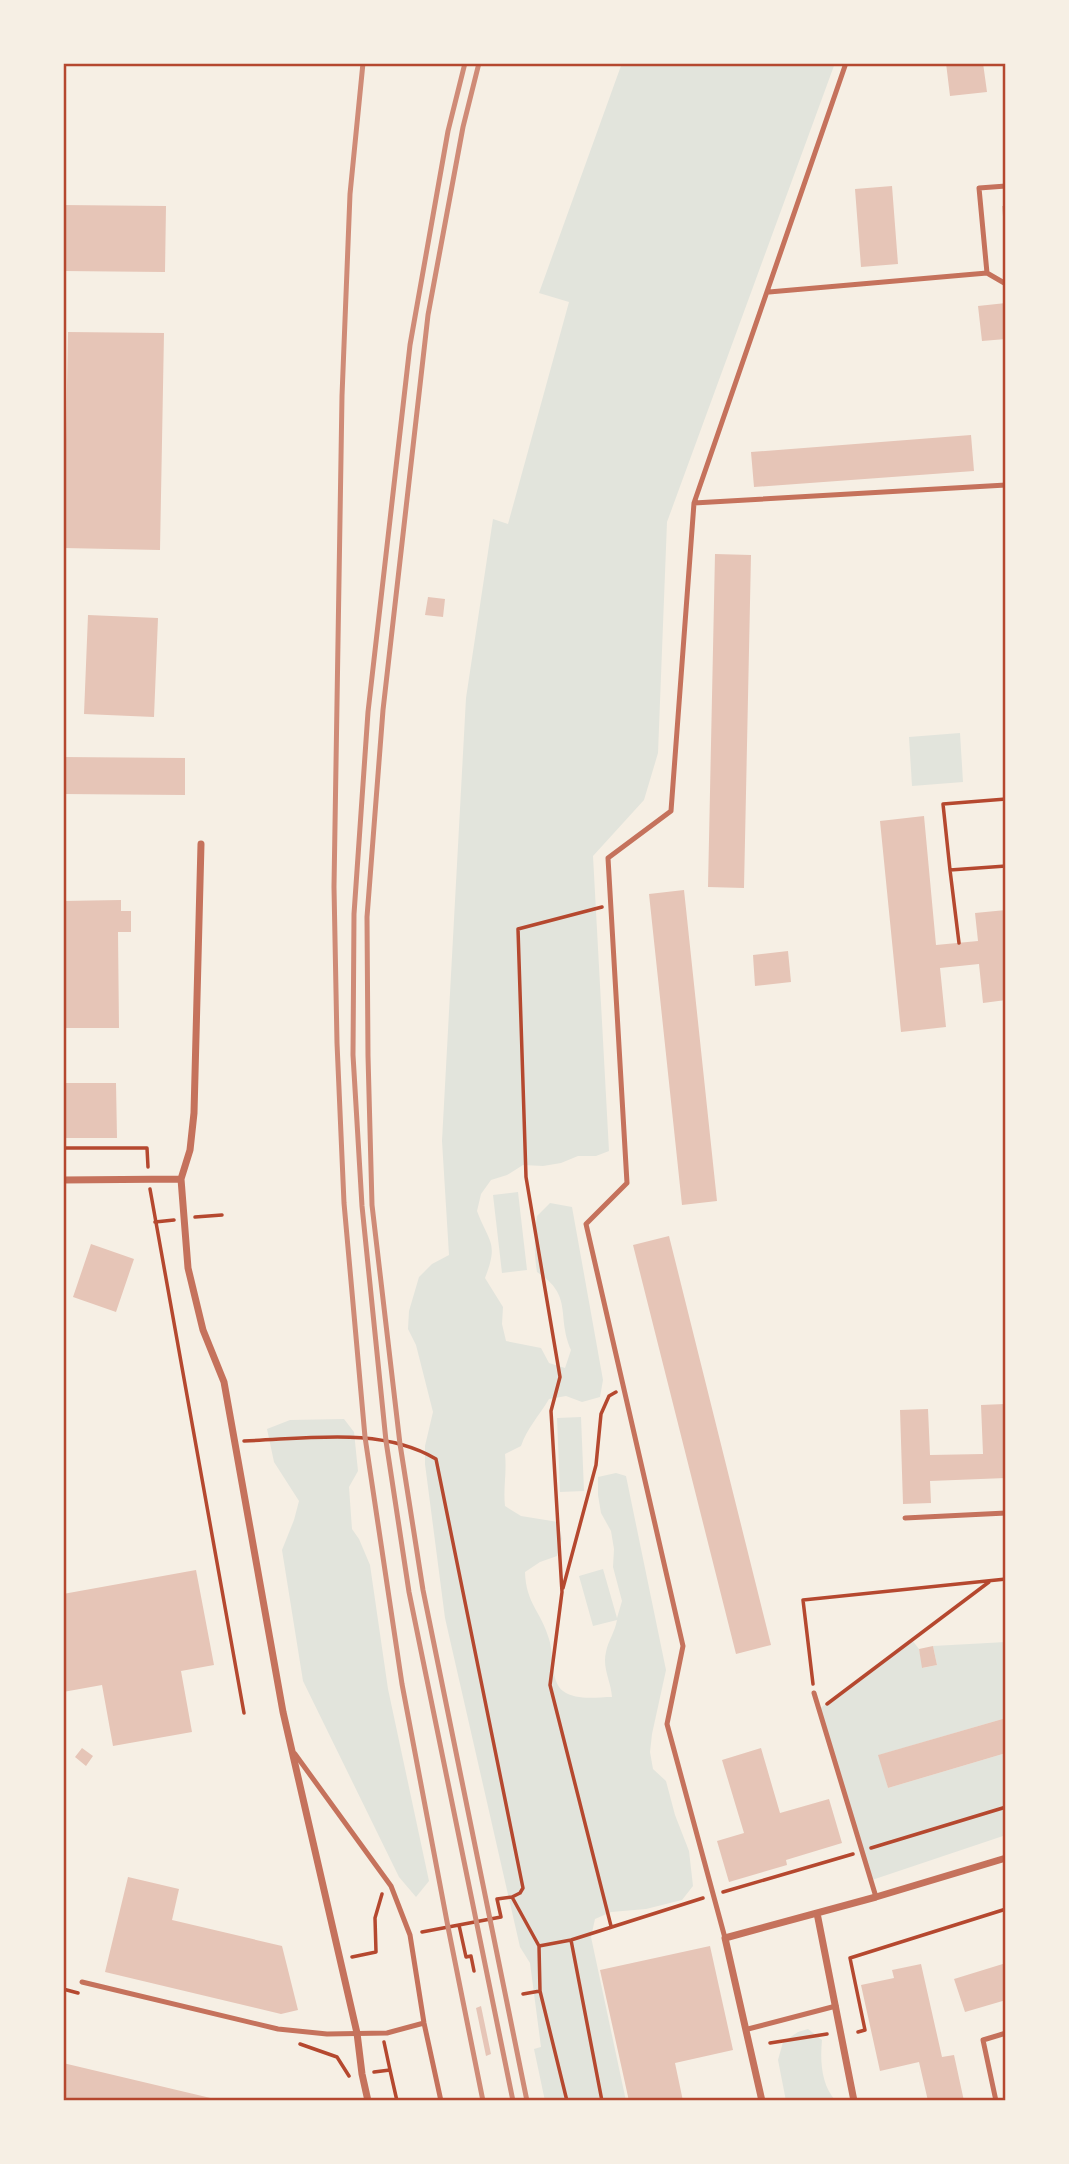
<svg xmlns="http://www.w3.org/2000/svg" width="1069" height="2164" font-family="Montserrat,sans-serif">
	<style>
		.green { fill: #e2e4dc }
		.building { fill: #e6c5b7 }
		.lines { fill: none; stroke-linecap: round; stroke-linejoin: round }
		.path { stroke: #b5482f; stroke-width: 3.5 }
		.service { stroke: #c5725c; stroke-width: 5 }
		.minor { stroke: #c5725c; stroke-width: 7 }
		.rail { stroke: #cf8b77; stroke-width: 5 }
		.neatline { fill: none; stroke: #b5482f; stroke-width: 2.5 }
	</style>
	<rect width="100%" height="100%" fill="#f6efe4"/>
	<!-- green -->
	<path class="green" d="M622,63h213l-168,459 -9,231 -14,47 -51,56 16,295 -13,5h-18l-17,7 -18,3 -20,-1 -16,10 -16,5 -10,14 -4,17c12,32 22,31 8,67l18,29 -1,17 4,17 35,7 8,15 16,5 6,-18c-15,-35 3,-54 -34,-78 -3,-19 -3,-37 0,-56l13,-13 22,4 31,173 -3,17 -18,5 -16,-6 -17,3c-10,17 -22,29 -28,47l-16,8c2,18 -2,34 0,52l16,10 37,6 4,17 -5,17 -17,6 -15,10c1,32 16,39 24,67 5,15 1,42 14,52 14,10 33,6 49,6 -1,-16 -10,-29 -6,-45 2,-11 9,-20 11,-32l-24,6 -14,-50 24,-7 14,49 5,-17 -9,-34 1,-18 -3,-18 -10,-18 -3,-18v-18l18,-4 10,3 40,194 -14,64 -2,18 3,17 13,12 9,34 14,36 4,35 -11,14 -36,9 -35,3 -16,7 -4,18 35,164h-81l-11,-52 7,-2 -11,-84 -10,-16 -75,-329 -20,-154v-18l8,-34 -17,-67 -8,-16 1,-18 10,-34 13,-13 17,-9 -7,-114 24,-443 27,-179 15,5 61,-222 -30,-9z
		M960,733l3,49 -51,4 -3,-49z
		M518,1192l9,78 -25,3 -9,-78z
		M581,1417l3,74 -24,1 -3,-74z
		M344,1419l10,13 4,39 -9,16 3,42 7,10 11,26 18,124 41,192 -13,16 -17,-20 -96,-196 -21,-131 12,-30 5,-19 -25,-39 -7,-33 23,-9z
		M912,1640l7,9 4,19 14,-3 -4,-19 73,-4v76l-127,37 9,33 118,-35v82l-134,45 -53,-171z
		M808,2029l14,11c-2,20 -1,45 14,61h-50l-8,-41 5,-18 15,-10z"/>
	<!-- building -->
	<path class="building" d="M946,63h37l4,29 -37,4z
		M892,186l6,78 -37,3 -6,-78z
		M63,205l103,1 -1,66 -102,-1z
		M1002,206h4v21h-2z
		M1006,303v36l-24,2 -4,-35z
		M68,332l96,1 -4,217 -96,-2z
		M971,435l3,36 -220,16 -3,-35z
		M715,554l36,1 -7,333 -36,-1z
		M428,597l17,2 -2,18 -18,-2z
		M88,615l70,3 -4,99 -70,-3z
		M63,757l122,1v37l-122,-1z
		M924,816l12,129 42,-4 -3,-28 31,-3v90l-23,3 -4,-39 -39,4 6,59 -45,5 -21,-211z
		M684,890l33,311 -35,4 -33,-311z
		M121,900v11h10v21h-13l1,96h-56v-127z
		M788,951l3,31 -36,4 -2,-31z
		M63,1083h53l1,55h-54z
		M669,1236l102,409 -35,9 -103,-409z
		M91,1244l43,15 -18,53 -43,-15z
		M1005,1404l1,74 -76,3 1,22 -28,1 -3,-94 28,-1 2,46 53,-1 -2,-49z
		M196,1570l18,95 -33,6 11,61 -79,14 -11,-61 -39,7v-98z
		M933,1646l4,19 -15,3 -3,-19z
		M1006,1718v35l-118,35 -10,-33z
		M82,1748l11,8 -7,10 -11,-9z
		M761,1748l19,65 49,-14 13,44 -56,17 1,5 -58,17 -12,-41 27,-8 -22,-73z
		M128,1877l51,12 -7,31 110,26 16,64 -17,4 -176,-42z
		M710,1946l23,104 -58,13 8,38h-54l-29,-131z
		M1006,1963v37l-41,12 -11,-33z
		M921,1964l21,93 12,-2 10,46h-36l-9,-39 -39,9 -19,-86 33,-7 -2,-8z
		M481,2006l10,48 -5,2 -10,-48z
		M63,2063l156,37v1h-156z"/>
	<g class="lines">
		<!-- path -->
		<path class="path" d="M1006,799l-63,5 7,66 56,-4
			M950,870l9,73
			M602,907l-84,22 8,248 34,200 -9,34 11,181 -12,93 61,241
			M63,1148h84l1,19
			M150,1189l94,524
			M195,1217l27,-2
			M155,1222l19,-2
			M244,1441c62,-2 137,-15 192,18l87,429 -3,5 -8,4
			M563,1588l33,-123 5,-51 8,-18 7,-4
			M813,1684l-10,-84 203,-21
			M827,1704l162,-122
			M871,1848l135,-41
			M723,1892l130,-38
			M459,1925l7,32 5,-1 3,15
			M422,1932l79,-15 -4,-18 15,-2 27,49 32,-6 132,-42
			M571,1940l31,161
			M539,1946l1,45 27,110
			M352,1957l24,-5 -1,-34 7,-24
			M63,1989l15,4
			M523,1994l17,-3
			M858,2032l7,-2 -15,-72 156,-49
			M770,2043l57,-9
			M300,2044l37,13 12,19
			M390,2070l7,31
			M374,2072l16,-2 -6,-28"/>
		<!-- service -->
		<path class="service" d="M987,273l-8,-85 27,-2
			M769,292l218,-19 19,11
			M694,503l312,-18
			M905,1518l101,-5
			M814,1693l62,204
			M295,1754l96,132 19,49 14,88 17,78
			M725,1938l-58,-214 16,-78 -97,-422 41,-41 -19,-325 63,-47 23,-308 152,-440
			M82,1982l196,47 49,5 60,-1 37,-10
			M748,2029l88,-23
			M996,2101l-13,-61 23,-7"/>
		<!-- minor -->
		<path class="minor" d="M201,844l-7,269 -4,37 -9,29 7,89 15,62 21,52 59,330 74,321 5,41 6,27
			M63,1180l118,-1
			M817,1913l37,188
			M762,2101l-37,-163 151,-41 130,-39"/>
		<!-- rail -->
		<path class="rail" d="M363,63l-13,131 -8,202 -8,491 3,156 7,160 21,234 37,247 46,243 35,174
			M465,63l-17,68 -38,214 -42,367 -14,202 -1,141 9,151 24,235 23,151 104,509
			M479,63l-16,64 -35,188 -45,395 -16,207 1,139 4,149 28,239 23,146 104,511"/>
	</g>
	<!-- border -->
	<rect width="1069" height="2164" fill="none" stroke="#f6efe4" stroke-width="130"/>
	<rect x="65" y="65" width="939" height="2034" class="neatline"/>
</svg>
